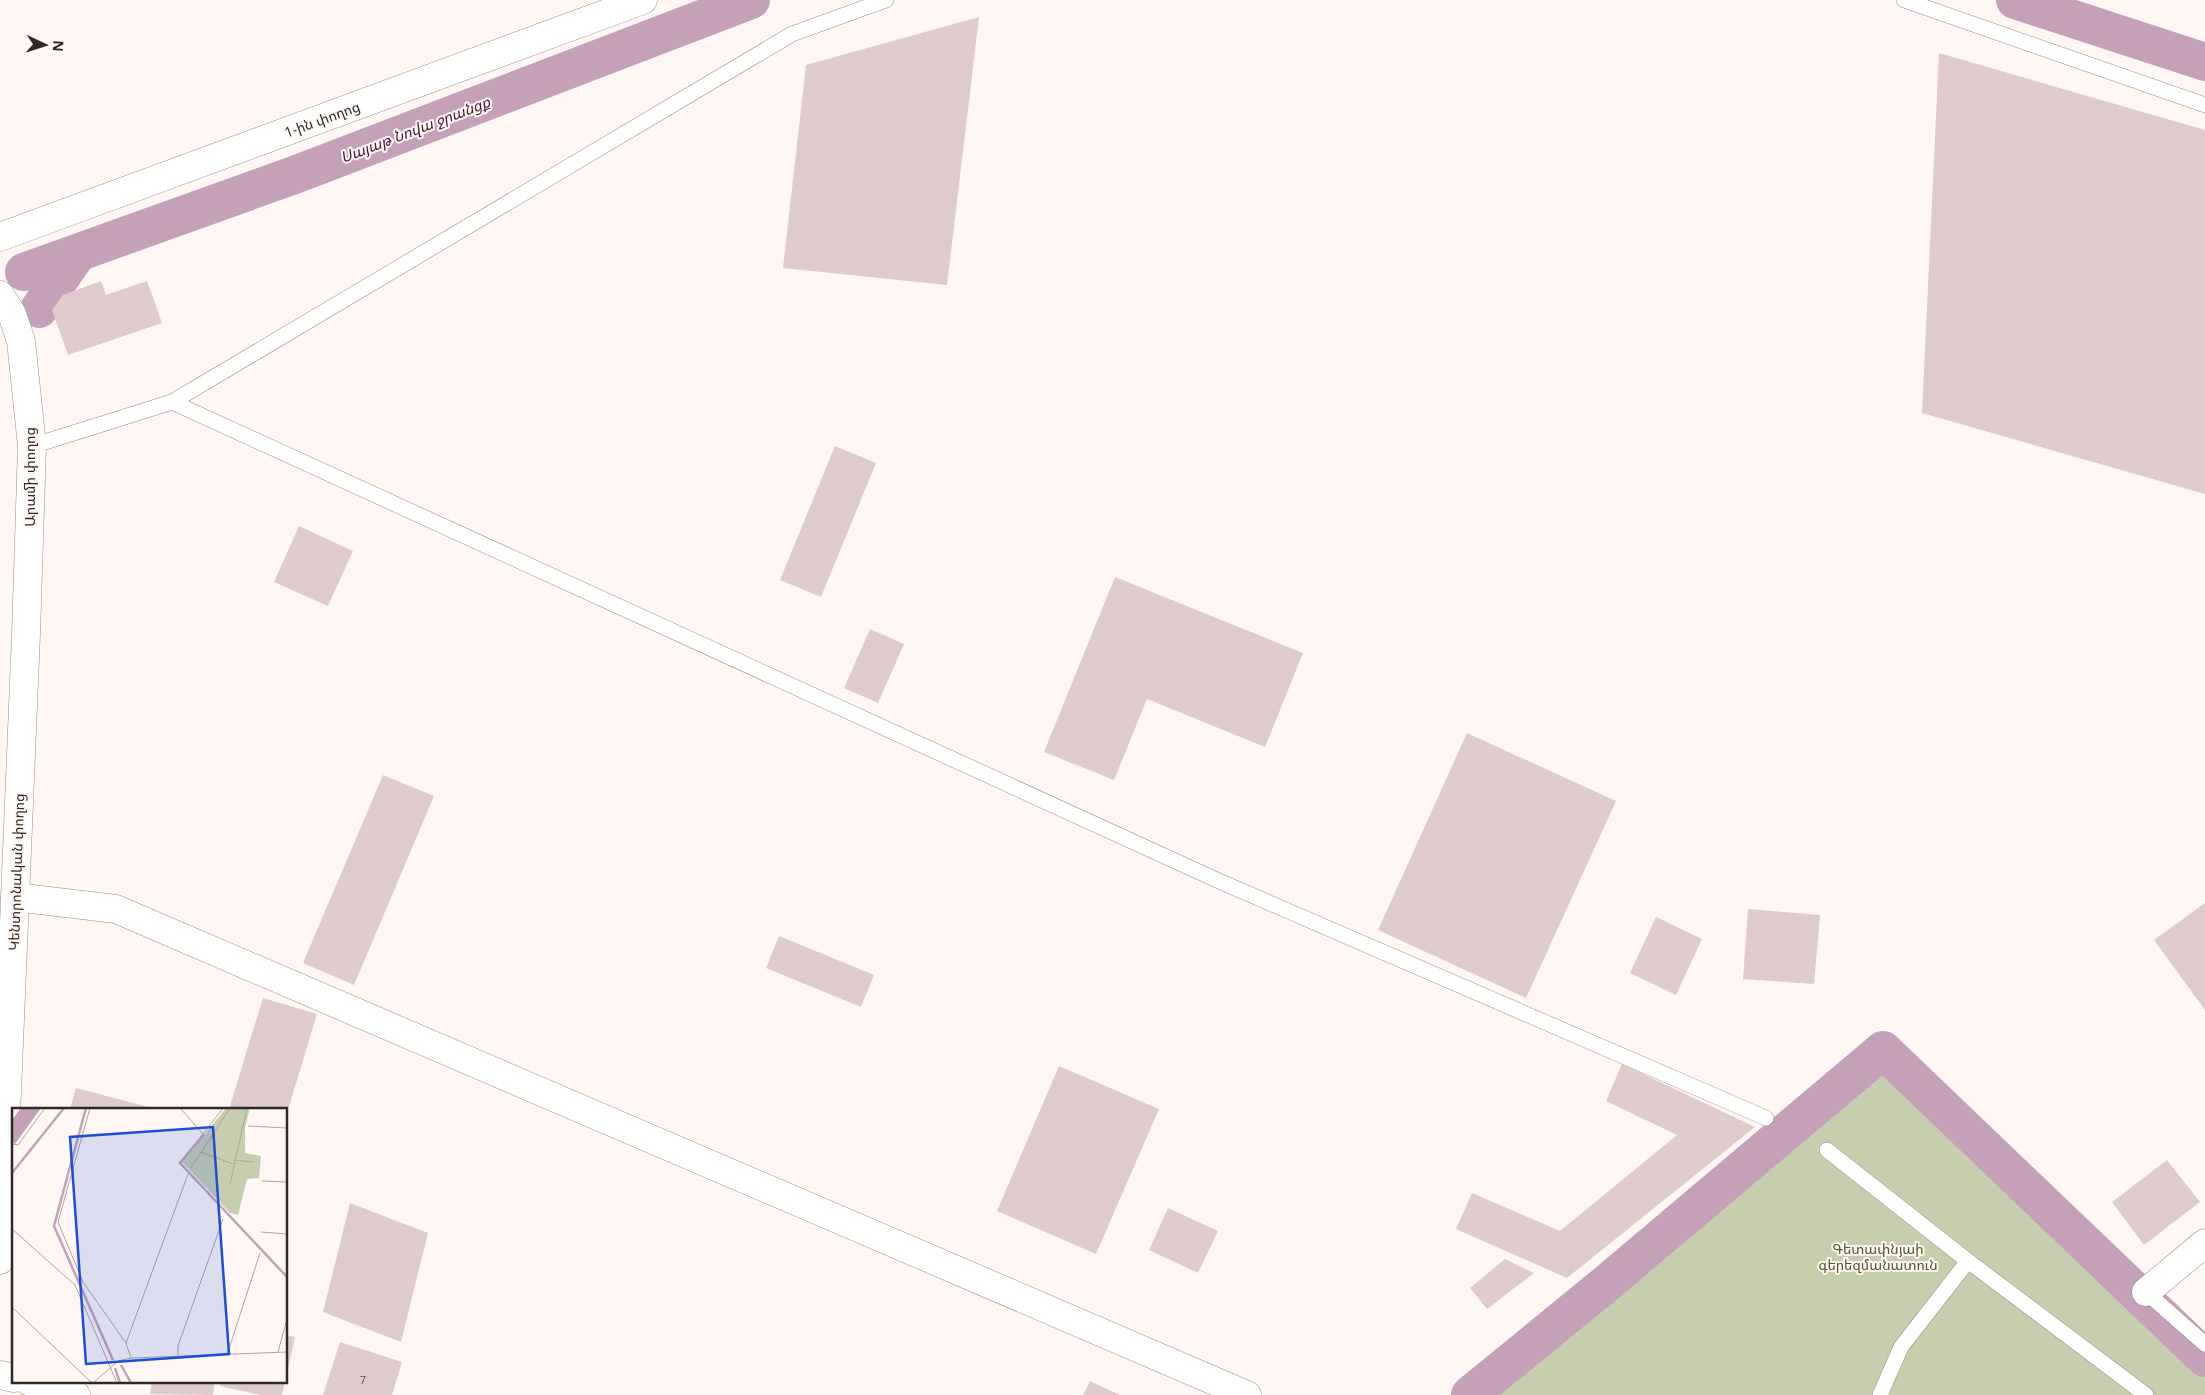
<svg xmlns="http://www.w3.org/2000/svg" width="2205" height="1395" font-family="'Open Sans','Noto Sans Armenian',sans-serif">
	<style>
		.green { fill: #c7ceae }
		.lines { fill: none; stroke-linecap: round; stroke-linejoin: round }
		.canal { stroke: #c4a1b8; stroke-width: 38 }
		.building { fill: #dfcbcc }
		.service-casing { stroke: #9a8a83; stroke-width: 16 }
		.minor-casing { stroke: #9a8a83; stroke-width: 29 }
		.secondary-casing { stroke: #9a8a83; stroke-width: 29 }
		.service { stroke: #fff; stroke-width: 15 }
		.minor { stroke: #fff; stroke-width: 28 }
		.secondary { stroke: #fff; stroke-width: 28 }
		.labels { text-anchor: middle; dominant-baseline: central; stroke-width: 4; stroke-linejoin: round; paint-order: stroke }
		.number-label { font-size: 11px; fill: #5b524f }
		.street-label { font-size: 14px; fill: #2f2925; stroke: #fef7f4 }
		.park-label { font-size: 14px; fill: #515a21; stroke: #fef7f4 }
		.water-label { font-size: 15px; font-style: italic; fill: #431738; stroke: #fef7f4 }
		.inset-river { fill: none; stroke: #c4a1b8; stroke-width: 2.5 }
		.inset-road { fill: none; stroke: #aba5a1; stroke-width: 1 }
		.view { fill: #1d4ed8; fill-opacity: 0.15; stroke: #1d4ed8; stroke-width: 2.5 }
		.inset-edge { fill: none; stroke: #2f2925; stroke-width: 2.5 }
	</style>
	<rect width="100%" height="100%" fill="#fef7f4"/>
	<!-- green -->
	<path class="green" d="M1890,1064l99,110 216,197v24h-708l132,-106z"/>
	<g class="lines">
		<!-- canal -->
		<path class="canal" d="M2015,0l190,62
			M24,272l273,-98 454,-174
			M39,309l39,-56
			M1470,1395l137,-112 276,-233 322,308"/>
	</g>
	<!-- building -->
	<path class="building" d="M979,17l-32,268 -164,-17 23,-203z
		M1939,53l266,77v364l-283,-81z
		M101,281l5,14 41,-14 15,42 -94,32 -16,-45 11,-15z
		M835,446l41,17 -55,134 -41,-17z
		M299,526l54,25 -25,55 -54,-24z
		M1115,577l188,76 -38,94 -118,-48 -33,81 -70,-28z
		M870,629l34,15 -26,59 -34,-15z
		M1467,733l149,68 -90,197 -148,-68z
		M383,775l51,21 -80,189 -51,-22z
		M2205,903v107l-51,-70z
		M1748,909l72,6 -6,69 -71,-5z
		M1656,917l46,22 -26,56 -46,-22z
		M779,936l95,39 -13,32 -95,-39z
		M263,998l54,16 -30,99 -1,-4h-57z
		M1622,1064l133,63 -188,151 -111,-49 16,-36 88,38 117,-96 -71,-34z
		M1059,1066l100,43 -63,145 -99,-43z
		M76,1088l76,20v1h-82z
		M2167,1160l33,42 -56,43 -32,-43z
		M350,1203l78,30 -27,109 -78,-30z
		M1168,1208l50,23 -20,42 -49,-23z
		M1505,1259l29,14 -47,36 -17,-21z
		M286,1335l9,2 -8,36h-1z
		M340,1342l62,20 -10,33h-69z
		M152,1381h63l-2,14 -63,-1z
		M221,1381h64l-3,14h-21l-41,-9z
		M1090,1381l30,14h-37z"/>
	<g class="lines">
		<!-- service casing -->
		<g class="service-casing">
			<path id="service" d="M1904,0l301,105
				M172,402l620,-368 94,-34
				M32,446l140,-44 1047,479 547,237
				M1827,1150l141,111 178,134
				M2146,1292l59,52
				M1880,1395l21,-48 67,-86"/>
		</g>
		<!-- minor casing -->
		<g class="minor-casing">
			<path id="minor" d="M0,237l643,-237
				M15,897l101,12 1131,486
				M2146,1292l59,-49
				M0,1375l14,3
				M28,1381l48,14"/>
		</g>
		<!-- secondary casing -->
		<g class="secondary-casing">
			<path id="secondary" d="M0,295l12,19 9,27 11,105 -6,188 -26,626"/>
		</g>
		<!-- service -->
		<use href="#service" class="service"/>
		<!-- minor -->
		<use href="#minor" class="minor"/>
		<!-- secondary -->
		<use href="#secondary" class="secondary"/>
	</g>
	<g class="labels">
		<!-- number labels -->
		<g class="number-label">
			<text x="363" y="1379">7</text>
		</g>
		<!-- street labels -->
		<g class="street-label">
			<text transform="translate(322 119) rotate(-20)">1-ին փողոց</text>
			<text transform="translate(29 477) rotate(-90)">Արամի փողոց</text>
			<text transform="translate(16 872) rotate(-88)">Կենտրոնական փողոց</text>
		</g>
		<!-- park labels -->
		<g class="park-label">
			<text x="1878" y="1248">Գետափնյաի<tspan x="1878" dy="16">գերեզմանատուն</tspan></text>
		</g>
		<!-- water labels -->
		<g class="water-label">
			<text transform="translate(415 129) rotate(-21)">Սայաթ Նովա ջրանցք</text>
		</g>
	</g>
	<!-- overview -->
	<g transform="translate(12 1108)">
		<rect width="275" height="275" fill="#fef7f4"/>
		<path d="M214,0h24l-5,20v25l16,3 -2,22 -12,1 -9,36 -8,-2 -48,-51z" fill="#c7ceae"/>
		<path d="M9,0h20l-26,36 -3,-4v-20z" fill="#c4a1b8"/>
		<path class="inset-river" d="M74,0l-32,118 59,134M192,26l-24,29 107,114M0,65l52,-65M109,257l10,18M103,260l5,15"/>
		<path class="inset-road" d="M78,0l-32,114 25,60 43,61M168,0l23,26 20,-26M236,18l39,2M0,36l6,1 27,-37M189,44l32,12M221,52l21,2M179,60l39,-60M250,73l25,1M218,76l17,-76M0,121l63,56 42,98M249,124l26,2M0,199l80,76M266,244l9,-33M215,247l33,-102M166,248v-10l45,-127M119,250l-5,-15 62,-169M81,275l25,-22 13,-3 156,-6"/>
		<path class="view" d="M201,19l16,227 -143,10 -16,-227z"/>
		<rect width="275" height="275" class="inset-edge"/>
	</g>
	<!-- north arrow -->
	<g transform="translate(45 45) rotate(94)" stroke="#fef7f4" stroke-width="4" paint-order="stroke">
	<path d="M0-4L9 19L0 12L-9 19Z" fill="#2f2925"/>
	<text y="-8" font-size="14" font-weight="bold" text-anchor="middle" fill="#2f2925">N</text>
	</g>
</svg>
